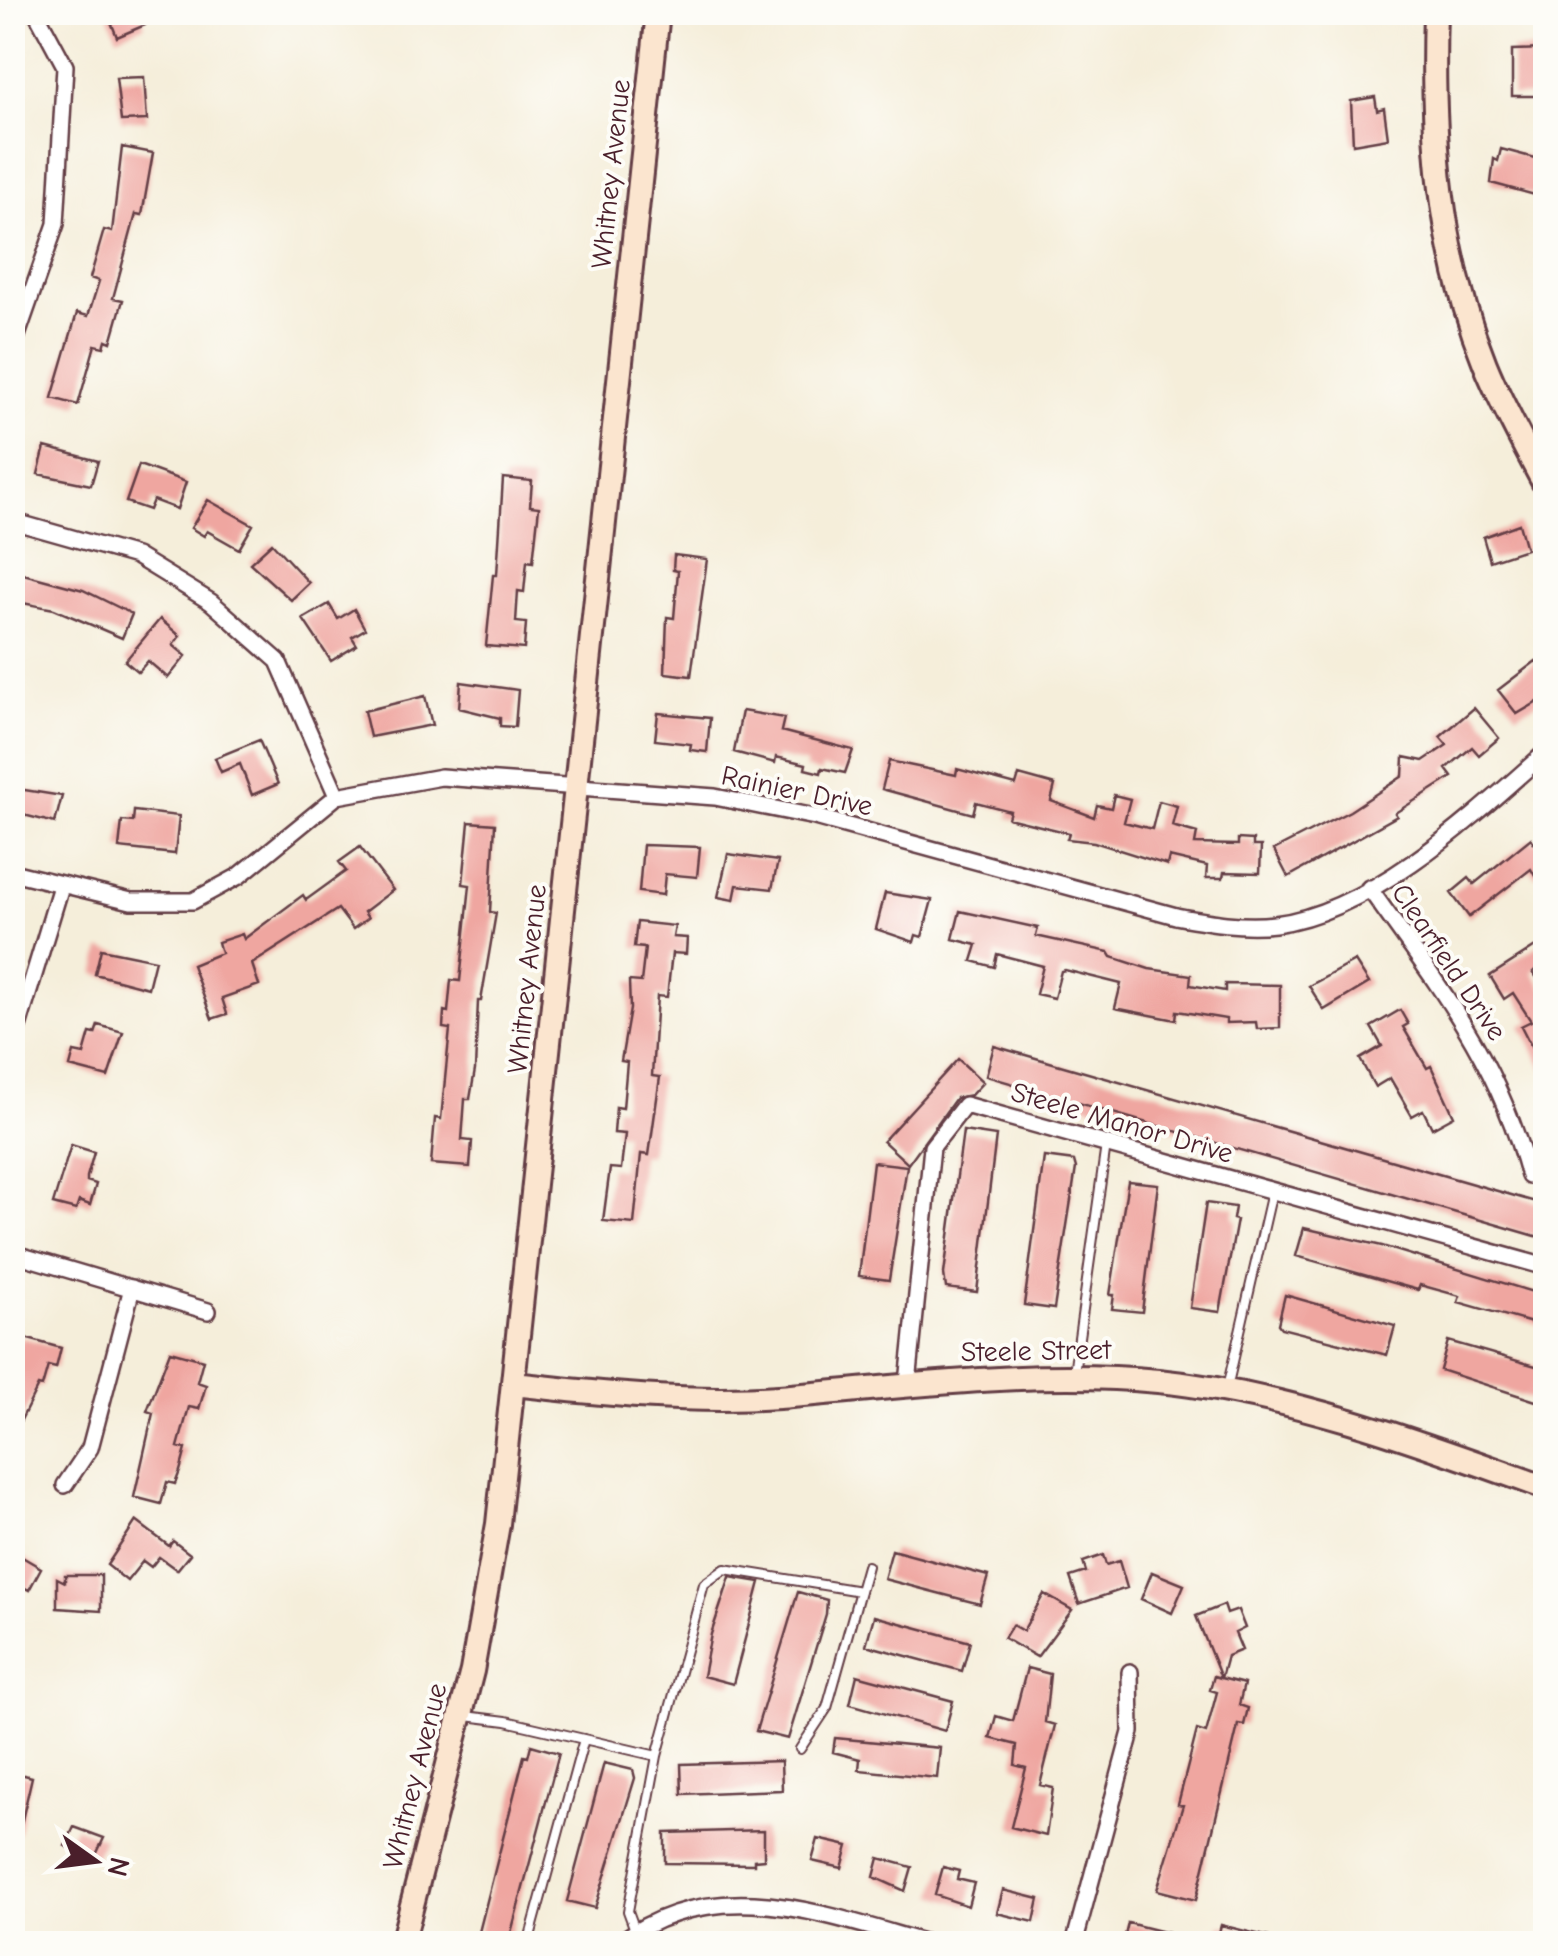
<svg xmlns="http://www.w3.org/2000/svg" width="1558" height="1956" font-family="'Comic Neue',sans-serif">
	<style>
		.building { fill: #efa6a0 }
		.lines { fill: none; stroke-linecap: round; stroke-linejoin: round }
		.lane-casing { stroke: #643e45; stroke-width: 12 }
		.street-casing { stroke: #643e45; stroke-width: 20 }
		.secondary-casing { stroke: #643e45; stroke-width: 28 }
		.lane { stroke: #fff; stroke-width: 8 }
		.street { stroke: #fff; stroke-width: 15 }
		.secondary { stroke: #fbe5cf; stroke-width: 22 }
		.labels { text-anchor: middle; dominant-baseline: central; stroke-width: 8; stroke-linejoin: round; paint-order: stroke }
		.street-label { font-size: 28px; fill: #4a1f2b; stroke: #fdfcf7 }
	</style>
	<rect width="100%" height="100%" fill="#fdfcf7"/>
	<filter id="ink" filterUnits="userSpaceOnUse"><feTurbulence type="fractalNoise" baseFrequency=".01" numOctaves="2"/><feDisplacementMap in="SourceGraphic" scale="20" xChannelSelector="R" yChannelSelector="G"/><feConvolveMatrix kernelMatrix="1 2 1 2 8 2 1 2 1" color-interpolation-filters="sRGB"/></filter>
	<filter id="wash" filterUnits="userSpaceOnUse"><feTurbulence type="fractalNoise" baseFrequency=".0048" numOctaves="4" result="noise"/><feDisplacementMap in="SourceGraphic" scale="40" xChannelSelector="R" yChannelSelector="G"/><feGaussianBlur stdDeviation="2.25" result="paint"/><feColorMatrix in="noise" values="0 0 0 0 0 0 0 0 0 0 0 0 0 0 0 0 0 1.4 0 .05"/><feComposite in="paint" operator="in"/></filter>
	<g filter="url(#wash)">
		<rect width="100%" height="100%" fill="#f5eeda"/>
		<g id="blocks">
			<!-- building -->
			<path class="building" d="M107,12h33l5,13 -28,12z
				M1546,49v47h-34v-46z
				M144,77l3,43 -26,1 -5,-43z
				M1375,97l2,13 7,-2 4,30 -35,6 -2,-43z
				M122,147l31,6 -11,62 -6,-1 -23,84 10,2 -12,42 -5,-2 -2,7 -9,-2 -17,60 -26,-7 25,-85 11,3 11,-35 -9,-3 14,-48 8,2z
				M1501,149l45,12v37l-55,-15 3,-24 4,2z
				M45,447l53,14 -7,24 -53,-11z
				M139,465l47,17 -9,27 -24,-9 -4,10 -23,-8z
				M503,478l29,3 -2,25 9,1 -6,55 -6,-1 -3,31 -6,-1 -2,31 10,1 -2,26 -38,-3 7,-71h4z
				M208,500l45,25 -14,24 -32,-18 -3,5 -13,-8z
				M1519,524l7,25 -36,12 -7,-24z
				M272,543l37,40 -18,17 -41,-37z
				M674,555l33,4 -16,117 -26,-3 2,-56 7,1 4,-47 -5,-1z
				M12,571l71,19 49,24 -10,24 -68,-29 -42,-8z
				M329,604l9,15 16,-10 11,20 -13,8 5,8 -26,16 -28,-42z
				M160,619l20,17 -7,9 13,11 -18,22 -20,-17 -10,11 -13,-11z
				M1546,659v38l-29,17 -19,-24 38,-29 3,3z
				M461,682l57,8 -3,37 -15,-1v-8l-41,-10z
				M425,696l7,29 -62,12 -6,-26z
				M1474,708l25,30 -20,17 -7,-8 -26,22 6,8 -57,36 2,3 -109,61 -14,-27 76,-39 53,-35 1,-19 19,4 24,-16 -7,-8z
				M742,711l42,7 -3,13 72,19 -8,23 -23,-5 -1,5 -16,-4 1,-5 -30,-7 -1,6 -41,-11z
				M658,713l52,5 -3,34 -17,-2 1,-6 -36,-4z
				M259,740l19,44 -26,11 -12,-31 -19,8 -6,-14z
				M889,761l67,14 1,-6 59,16 3,-10 36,10 -4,16 43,16 3,-12 14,3 3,-13 16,4 -6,23 28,7 7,-28 18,5 -5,20 25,7 -2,11 43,1v-6l15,1v6h8l-1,27 -36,-1 -1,6h-17l1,-12 -38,-9 -2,8 -73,-23 -27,-3 2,-6 -61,-15 2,-7 -34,-9 -3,12 -91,-25z
				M12,788l50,8 -7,27 -43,-11z
				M134,811l45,5 -4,38 -56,-6 3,-27 11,1z
				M469,822l26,2 -5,88 6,1 -15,88h-3l-3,69 -5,29h-5l-3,41 10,1 -2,26 -39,-3 4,-46 6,1 9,-90 -7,-1 1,-17 4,1 3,-32 9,1 10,-96 -7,-1z
				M1546,835v34l-11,7 -4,-7 -62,48 -18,-24 18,-15 5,6 57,-46 3,5z
				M643,845l57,2 -3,30 -32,-3 -2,21 -24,-3z
				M360,847l33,43 -29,22 4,6 -15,11 -15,-20 -86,55 7,21 -37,13 5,16 -15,5 -20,-54 29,-12 -3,-11 24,-8 2,5 59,-44 3,5 40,-29 -7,-9z
				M728,854l50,7 -6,28 -35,-4 -3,15 -16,-3z
				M885,893l47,7 -10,37 -6,-2 -2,7 -38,-13z
				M960,911l78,17 -2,8 73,16 3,5 37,12 42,6 -1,10 35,6v-7l55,1v43l-23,1 -1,-7 -30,1v-4l-49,-8 -1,9 -61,-12 6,-24 -56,-14 -4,1 -7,27 -18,-4 7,-28 -46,-12 -3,13 -22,-6 5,-16 -24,-6z
				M637,922l38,4 -2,11 14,1 -1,16 -14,-1 -5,44 -10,-1 -5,80 8,1 -11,78 -8,-1 -7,70 -31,-3 7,-53 11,1 4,-35 -11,-1 2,-26 7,1 4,-46 -6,-1 9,-52 -1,-28 12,1 4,-34 -11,-1z
				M1537,946l9,14 -13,12 13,20v83l-25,-49 10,-5 -18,-28 -9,6 -14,-23z
				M101,949l54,11 -7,28 -53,-14z
				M1355,961l14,22 -45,27 -15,-24z
				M1400,1010l8,14 -5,3 24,41 4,-2 23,50 -22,12 -9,-18 -11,6 -22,-38 -15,9 -15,-28 22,-13 -11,-19z
				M98,1025l25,7 -15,45 -38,-10 4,-15 10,2 6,-21 5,1z
				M994,1046l552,159v34l-560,-163z
				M958,1059l25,23 -12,13 -15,3 -48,66 -25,-23z
				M963,1131l33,5 -19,156 -31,-4 -2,-14z
				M71,1145l23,7 -7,25v4l9,3 -6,21 -11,-4 -3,9 -23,-6z
				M1044,1157l30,4 2,7 -22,141 -30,-4z
				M873,1162l34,4 -18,114 -30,-4z
				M1128,1181l30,3 -16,128 -30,-3 2,-14h-4z
				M1206,1203l29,4 -2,12 4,1 -17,92 -30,-4z
				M1304,1228l78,18 164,50v31l-88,-25 2,-6 -40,-11 -2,5 -122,-34z
				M1285,1295l110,31 -8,29 -106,-27 -3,-4z
				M21,1337l40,11 -5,20 -8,-2 -6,21 -4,-1 -26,52v-78z
				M1448,1341l98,28 -4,34 -102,-33z
				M170,1351l33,9 -6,22 9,3 -7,24 -10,-2 -11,40 8,2 -6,22 -5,13 -8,-2 -6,22 -27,-7 19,-84 -6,-2z
				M136,1521l33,25 4,-5 17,13 -13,16 -18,-13 -8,10 -8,-6 -16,20 -20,-16z
				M892,1550l96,26 -8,28 -96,-25z
				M12,1551l29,17 -12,22 -17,-9z
				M1103,1555l3,10 13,-4 8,27 -48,16 -9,-27 16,-5 -3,-10z
				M1152,1572l32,13 -12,28 -31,-14z
				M65,1575h36v36l-44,-3v-30l8,4z
				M730,1577l30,5 -27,102 -30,-8 8,-42z
				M798,1592l29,8 -1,14 -38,125 -32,-8z
				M1044,1594l28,16 -35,47 -33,-19 8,-13 11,6z
				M1224,1605l3,9 11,-4 7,18 -10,5 7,17 -15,6 -6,22 23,6 -5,21 9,3 -4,17 -6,-1 -1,6 -41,170 -39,-10 26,-85 -5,-1 19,-74 9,3 11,-41 -7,-2 4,-14 7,2 -25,-62z
				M874,1616l96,26 -8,29 -96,-26z
				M1027,1668l23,6 -5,48 10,3 -15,60 13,3 -7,48 -35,-9 15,-59 -11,-3 2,-20 -27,-7 6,-22 17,5z
				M857,1675l96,26 -8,30 -95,-27z
				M835,1738l105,10 -3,30 -78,-8 1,-11 -27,-7z
				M531,1745l28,8 -51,191h-32l48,-188 4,1z
				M781,1761l1,29 -100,4 -1,-30z
				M604,1763l29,7 2,8 -40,130 -28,-7z
				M12,1772l20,5 -13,56 -7,-1z
				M74,1827l30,11 -10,21 -29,-13z
				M764,1830v29l-10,1v4l-89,-1v-30z
				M818,1839l30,7 -6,22 -30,-7z
				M879,1858l33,9 -7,24 -31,-14z
				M943,1867l16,4 -2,8 17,4 -6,23 -33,-11z
				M1003,1890l36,9 -5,23 -37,-9z
				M1128,1923l60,15 -1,6h-64z
				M1221,1925l52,13 -1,6h-56z"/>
		</g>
	</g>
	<g filter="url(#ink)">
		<use href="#blocks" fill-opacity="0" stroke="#643e45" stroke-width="2.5"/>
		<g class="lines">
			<!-- lane casing -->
			<g class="lane-casing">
				<path id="lane" d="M1074,1373l32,-228
					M1227,1388l45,-196
					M466,1716l40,5 151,35 -29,155 7,19
					M800,1749l27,-41 40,-142
					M657,1756l47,-172 21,-15 135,22
					M528,1944l56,-205"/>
			</g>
			<!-- street casing -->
			<g class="street-casing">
				<path id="street" d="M12,350l44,-126 9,-158 -29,-54
					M12,521l124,35 75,46 67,59 59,135
					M12,872l119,29h62l46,-25 98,-80 104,-19 274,20 100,20 361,99c33,6 65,12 99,8 98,-13 199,-108 271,-172
					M1369,888c70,99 128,169 160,288
					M12,1047l49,-161
					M12,1253l196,58
					M908,1383l24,-236 33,-42 581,162
					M65,1485l25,-37 42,-160
					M12,1941l6,3
					M618,1944c96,-74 208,-29 312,0
					M1074,1944l57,-212 -1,-60"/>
			</g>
			<!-- secondary casing -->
			<g class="secondary-casing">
				<path id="secondary" d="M1435,12c-4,122 4,238 50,352 17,42 40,83 61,123
					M514,1384c88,10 177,19 265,13 126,-10 252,-28 379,-16 132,13 264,62 388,107
					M402,1944l70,-273 26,-147 160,-1512"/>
			</g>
			<!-- lane -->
			<use href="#lane" class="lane"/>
			<!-- street -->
			<use href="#street" class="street"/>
			<!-- secondary -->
			<use href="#secondary" class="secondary"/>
		</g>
	</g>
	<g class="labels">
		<!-- street labels -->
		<g class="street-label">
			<text transform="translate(611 174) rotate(-84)">Whitney Avenue</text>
			<text transform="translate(797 791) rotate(12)">Rainier Drive</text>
			<text transform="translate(1449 962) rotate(56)">Clearfield Drive</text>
			<text transform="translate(527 979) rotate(-84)">Whitney Avenue</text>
			<text transform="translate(1122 1123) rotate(16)">Steele Manor Drive</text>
			<text transform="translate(1036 1351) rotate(-1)">Steele Street</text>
			<text transform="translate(415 1776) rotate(-76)">Whitney Avenue</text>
		</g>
	</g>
	<!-- margin -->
	<rect width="1558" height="1956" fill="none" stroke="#fdfcf7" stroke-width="50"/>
	<!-- north arrow -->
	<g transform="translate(95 1861) rotate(104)" stroke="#fdfcf7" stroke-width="8" paint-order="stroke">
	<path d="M0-8L18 38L0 25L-18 38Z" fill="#4a1f2b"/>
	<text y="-15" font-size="28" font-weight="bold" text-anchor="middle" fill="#4a1f2b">N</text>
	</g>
</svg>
